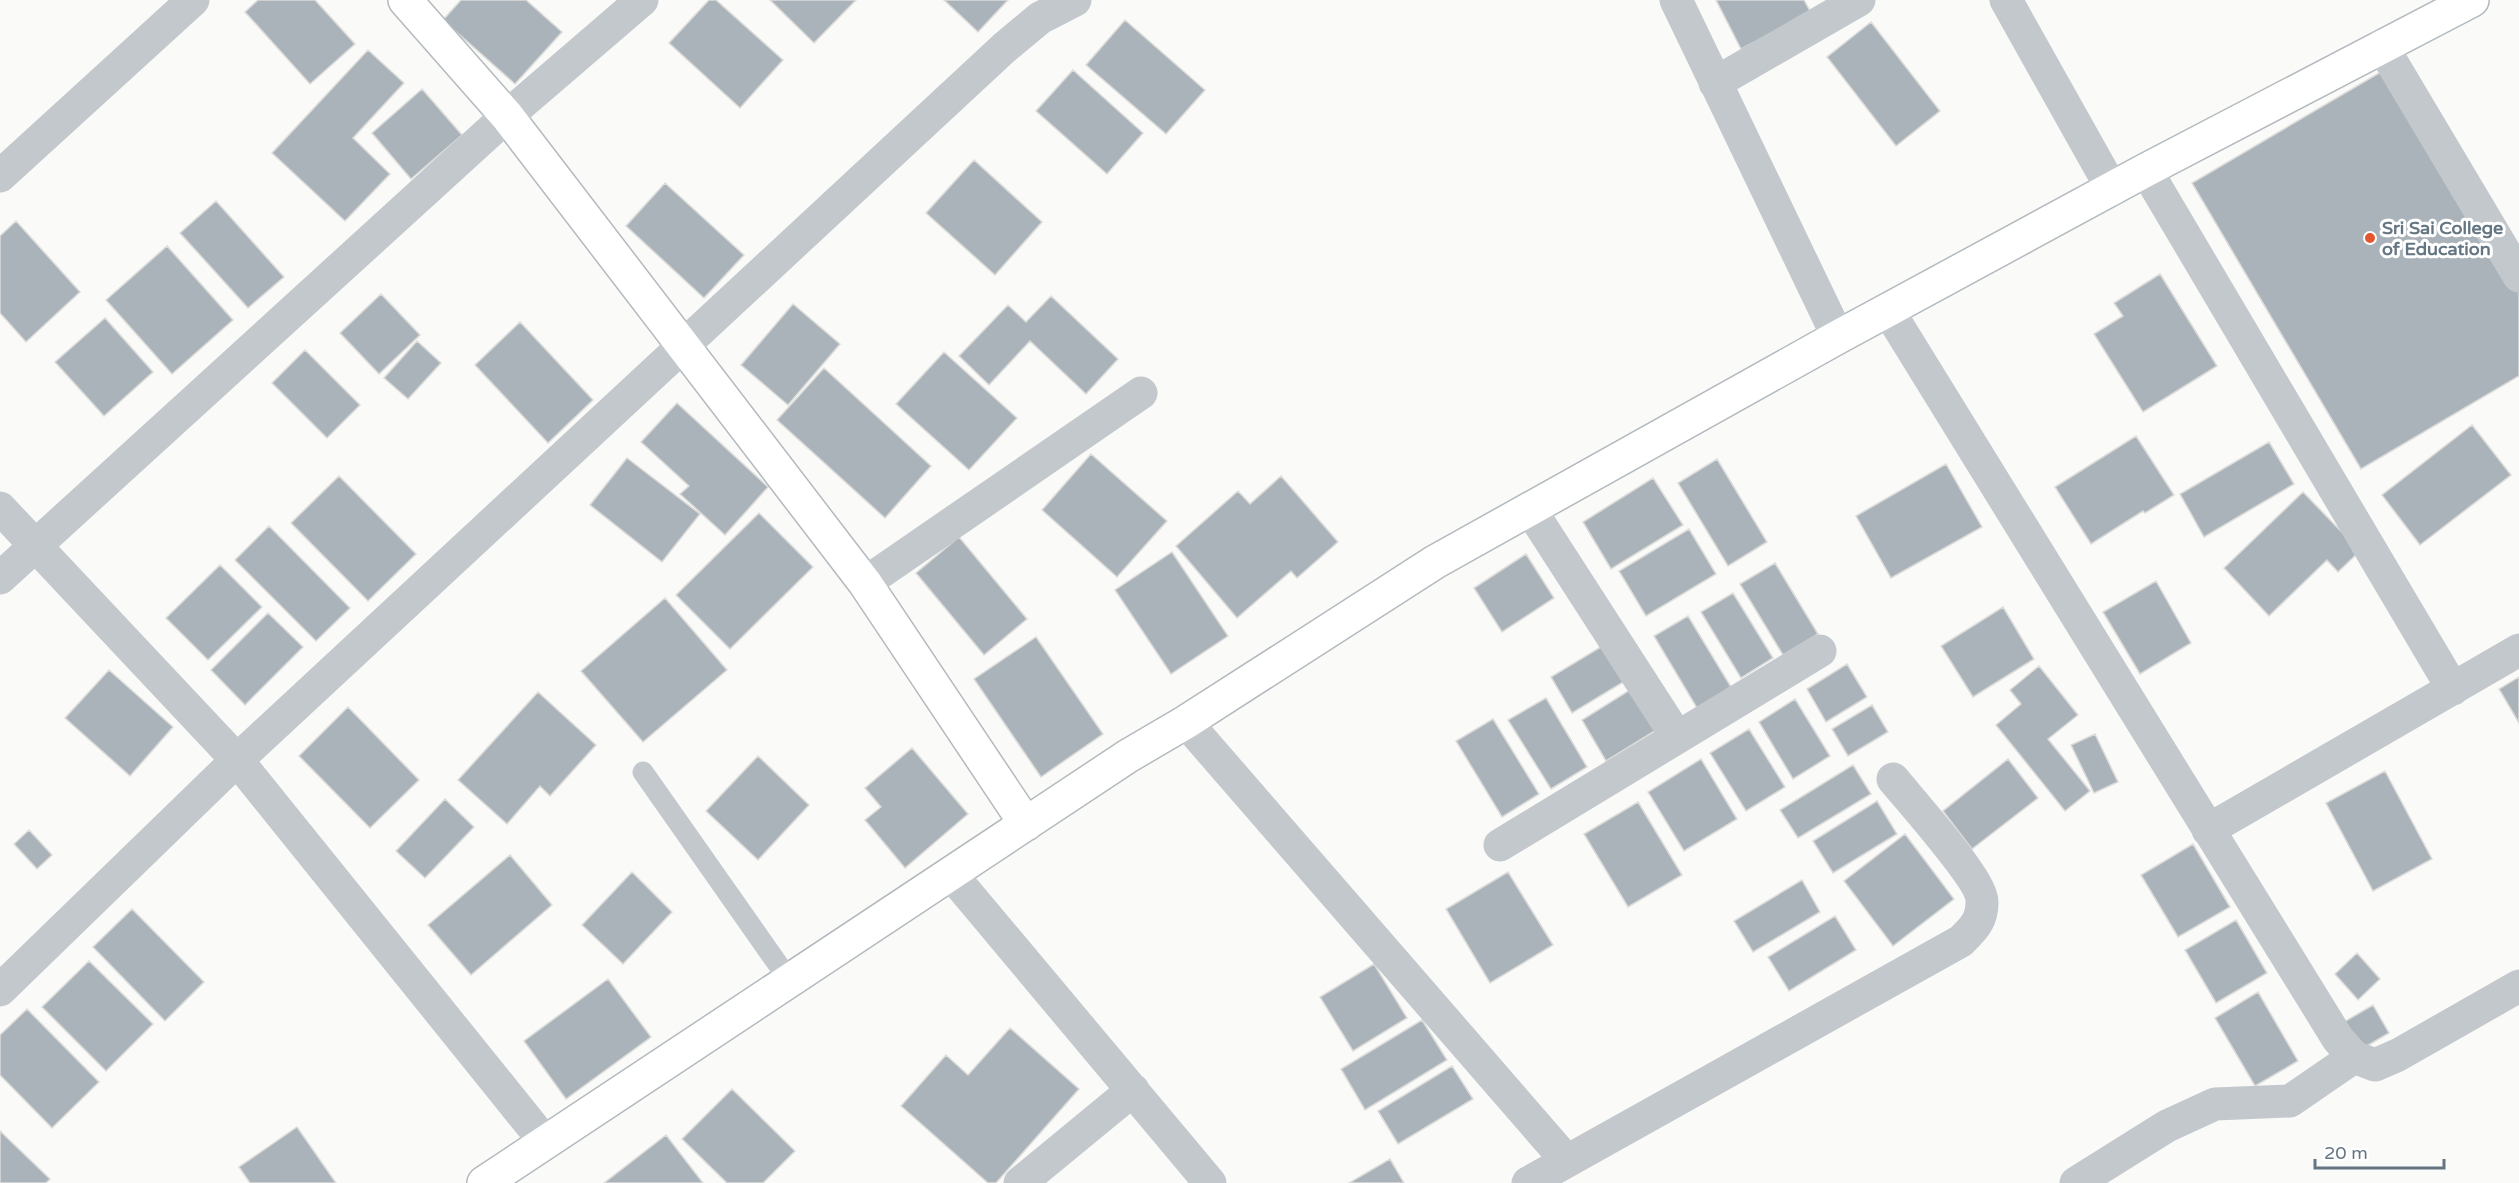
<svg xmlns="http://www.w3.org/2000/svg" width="2519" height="1183" font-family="'Varela Round',sans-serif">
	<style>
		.building { fill: #aab3b9; stroke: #dcdcda; stroke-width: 1.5 }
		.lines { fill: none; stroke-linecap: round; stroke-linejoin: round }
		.secondary-casing { stroke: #b3babf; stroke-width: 36 }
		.lane { stroke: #c3c8cc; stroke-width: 21 }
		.street { stroke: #c3c8cc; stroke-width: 33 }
		.secondary { stroke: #fff; stroke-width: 33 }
		.poi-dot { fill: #e4572e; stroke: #fff; stroke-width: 2 }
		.labels { text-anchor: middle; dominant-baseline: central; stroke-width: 6; stroke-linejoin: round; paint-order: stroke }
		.poi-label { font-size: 18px; font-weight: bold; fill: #657683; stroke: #fff; text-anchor: start }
	</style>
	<rect width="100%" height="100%" fill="#fafaf8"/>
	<!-- building -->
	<path class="building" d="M258,0h57l40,44 -45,40 -65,-72z
		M461,0h65l36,32 -47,52 -72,-64z
		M709,0h7l67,60 -43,48 -71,-65z
		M770,0h86l-42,43z
		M944,0h64l-30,32z
		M1716,0h88l7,13 -70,36z
		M1125,20l80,70 -39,44 -80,-69z
		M1871,22l69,89 -44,35 -69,-89z
		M368,50l36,33 -51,55 37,36 -45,47 -73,-68z
		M2391,66l128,220v90l-158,93 -169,-286z
		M1073,70l70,63 -36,41 -71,-63z
		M422,89l40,46 -51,44 -39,-46z
		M974,160l68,62 -47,53 -69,-62z
		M665,183l79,72 -40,43 -78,-72z
		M216,201l68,76 -36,31 -68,-75z
		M16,221l64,71 -54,50 -26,-29v-77z
		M167,246l66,74 -61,54 -66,-74z
		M2160,274l57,92 -74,46 -49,-78 29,-18 -9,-13z
		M381,294l39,41 -41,39 -39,-41z
		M1051,296l67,63 -32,35 -56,-53 -41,44 -30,-29 49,-51 18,17z
		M793,304l47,40 -52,61 -47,-40z
		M105,318l48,54 -49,44 -49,-54z
		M520,322l73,78 -45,43 -73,-78z
		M417,341l24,22 -33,36 -24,-21z
		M305,350l55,55 -33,33 -55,-55z
		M944,352l73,66 -48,52 -73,-66z
		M824,368l107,98 -46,52 -108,-98z
		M677,403l91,84 -43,48 -45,-41 9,-8 -48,-44z
		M2472,425l39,50 -91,70 -38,-50z
		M2136,436l38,59 -29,18 -2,-2 -52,33 -36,-57z
		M2269,442l25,42 -90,53 -24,-43z
		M1091,454l76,67 -50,56 -75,-67z
		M627,458l73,56 -38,48 -72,-57z
		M1717,459l50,83 -39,24 -50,-83z
		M1946,464l36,63 -91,51 -35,-62z
		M339,476l77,78 -48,47 -77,-78z
		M1281,476l57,66 -41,36 -6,-7 -54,47 -61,-72 62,-55 12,13z
		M1653,478l30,47 -72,44 -28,-47z
		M2303,492l57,59 -22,21 -11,-12 -58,56 -45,-48z
		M759,513l54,54 -83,82 -54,-54z
		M269,526l81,82 -34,33 -81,-81z
		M1689,529l27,45 -70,42 -27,-45z
		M959,537l68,82 -43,36 -68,-82z
		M1172,552l56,84 -57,38 -56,-84z
		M1526,554l28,44 -52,34 -28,-44z
		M1775,563l43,71 -35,21 -43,-71z
		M220,565l42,42 -54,53 -42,-42z
		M2156,581l35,62 -51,31 -37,-62z
		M1733,593l40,65 -32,20 -40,-66z
		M665,598l62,72 -84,72 -62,-71z
		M2003,607l31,52 -61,38 -32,-51z
		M268,613l35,34 -58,58 -34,-35z
		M1688,616l43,71 -34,21 -43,-72z
		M1036,637l67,97 -62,43 -67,-98z
		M1604,645l21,36 -53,32 -21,-36z
		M1847,664l20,33 -41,25 -19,-33z
		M2039,666l39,49 -30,24 42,52 -25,20 -69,-86 25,-21 -11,-14z
		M109,670l64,57 -43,49 -65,-58z
		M2519,677v46l-20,-34z
		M1633,688l25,41 -52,32 -24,-41z
		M538,692l58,53 -46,51 -10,-10 -33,38 -49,-44z
		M1546,698l41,69 -36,22 -43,-69z
		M1795,699l35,57 -37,23 -34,-57z
		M1872,705l16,27 -40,24 -16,-27z
		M348,707l71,73 -49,48 -71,-72z
		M1493,719l46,75 -37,23 -46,-76z
		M1749,729l36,58 -39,24 -36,-58z
		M2095,734l23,48 -24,11 -23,-48z
		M912,748l56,66 -63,54 -40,-48 16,-13 -16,-19z
		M758,756l51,49 -51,55 -52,-49z
		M1701,759l36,60 -53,32 -36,-59z
		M2008,759l30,39 -66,51 -29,-38z
		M1853,765l18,29 -73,44 -18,-28z
		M2385,771l47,88 -59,32 -47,-88z
		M445,799l29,28 -49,51 -29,-27z
		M1877,801l20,33 -64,39 -20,-32z
		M1638,802l44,73 -54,32 -44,-73z
		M29,830l23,25 -15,14 -23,-25z
		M1905,834l49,65 -61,47 -49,-65z
		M2193,844l37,63 -52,30 -37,-62z
		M510,855l42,50 -81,70 -43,-50z
		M632,872l40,40 -49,52 -41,-39z
		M1508,872l45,73 -63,38 -44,-74z
		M1802,880l18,32 -67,40 -19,-31z
		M132,909l72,73 -39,39 -72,-74z
		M1835,916l21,34 -67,41 -21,-34z
		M2236,920l31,53 -51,30 -31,-53z
		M2357,953l23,26 -22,21 -23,-26z
		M89,961l64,63 -47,47 -64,-64z
		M1374,964l33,54 -54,33 -33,-54z
		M608,979l43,58 -85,62 -42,-58z
		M2258,992l40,69 -43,25 -40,-68z
		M2373,1005l16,28 -29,17 -16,-28z
		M27,1009l72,73 -47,46 -52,-53v-40z
		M1422,1020l25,40 -82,50 -24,-41z
		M1010,1028l69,61 -83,94h-8l-87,-77 45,-51 22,20z
		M1452,1066l21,33 -75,45 -20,-33z
		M732,1089l63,62 -32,32h-36l-45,-44z
		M297,1127l39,56h-86l-11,-16z
		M0,1131l50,48 -4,4h-46z
		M666,1135l37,48h-99z
		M1390,1159l14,24h-55z"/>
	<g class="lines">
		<!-- secondary casing -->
		<g class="secondary-casing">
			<path id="secondary" d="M405,0l102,116 358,467 161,241
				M484,1183l644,-427 58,-34 249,-160 403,-225 308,-167 326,-170"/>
		</g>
		<!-- lane -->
		<path class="lane" d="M643,772l146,208"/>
		<!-- street -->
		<path class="street" d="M1676,0l162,337
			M2006,0l106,189
			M2382,46l137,230
			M1715,83l144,-83
			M2146,170l307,519
			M0,176l193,-176
			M1888,310l450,729 16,18 21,8 23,-10 121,-69
			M0,508l237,252 308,382
			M1530,509l147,228
			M0,578l507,-462 135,-116
			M865,583l276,-190
			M1186,722l380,438
			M2208,830l311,-180
			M1500,845l320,-194
			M951,874l259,309
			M0,990l237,-230 767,-712 36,-30 35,-18
			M1020,1183l113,-93
			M1528,1183l433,-242c13,-13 21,-20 21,-39 1,-21 -72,-102 -89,-123
			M2076,1183l91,-57 48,-22 75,-3 64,-44"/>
		<!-- secondary -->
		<use href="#secondary" class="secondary"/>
	</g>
	<!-- markers -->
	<circle class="poi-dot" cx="2370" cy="238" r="6"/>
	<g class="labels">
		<!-- poi labels -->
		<g class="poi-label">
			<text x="2382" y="228">Sri Sai College<tspan x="2382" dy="21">of Education</tspan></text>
		</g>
	</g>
	<!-- scale -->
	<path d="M2315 1159v9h129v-9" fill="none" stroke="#657683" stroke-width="3"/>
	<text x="2324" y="1159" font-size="18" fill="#657683" stroke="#ffffff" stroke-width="4.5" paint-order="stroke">20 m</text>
</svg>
